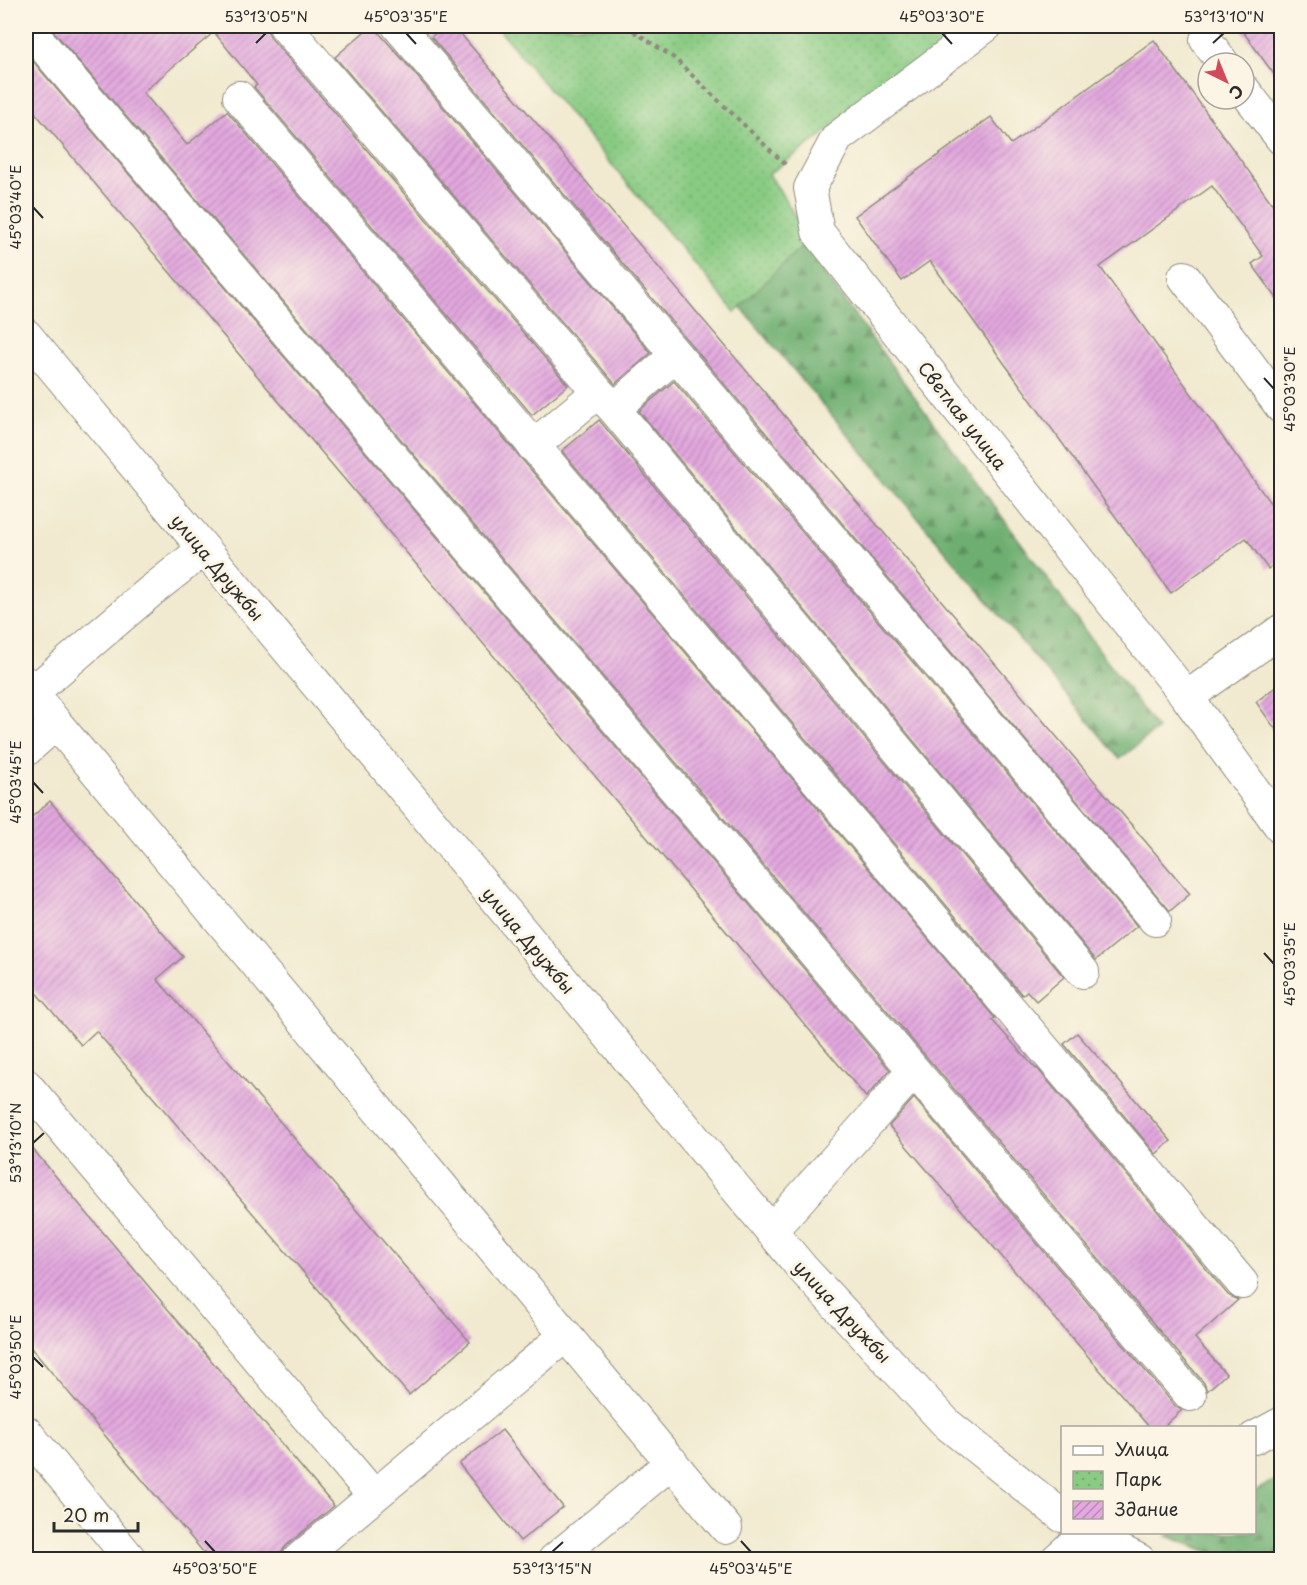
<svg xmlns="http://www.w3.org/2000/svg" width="1307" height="1585" font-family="'Playpen Sans',sans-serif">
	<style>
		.forest { fill: url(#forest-firs); stroke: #4c6d4e; stroke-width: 1.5 }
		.park { fill: url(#park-dots); stroke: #5a7b57; stroke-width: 1.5 }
		.building { fill: url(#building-hatch) }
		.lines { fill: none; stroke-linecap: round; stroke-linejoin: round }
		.minor-casing { stroke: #8e8a7e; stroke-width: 34 }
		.path { stroke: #8e8a7e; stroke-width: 4; stroke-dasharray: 4.5 4.5; stroke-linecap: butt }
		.minor { stroke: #fff; stroke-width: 32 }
		.ticks { fill: none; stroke: #2b2b2b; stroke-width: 2 }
		.labels { text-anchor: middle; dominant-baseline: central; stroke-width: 6; stroke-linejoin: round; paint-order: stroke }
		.street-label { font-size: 18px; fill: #2b2b2b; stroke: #fcf5e5 }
		.neatline { fill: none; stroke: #2b2b2b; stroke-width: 2 }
		.ticks-label { font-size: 15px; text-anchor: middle; fill: #2b2b2b }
	</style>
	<defs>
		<pattern id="forest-firs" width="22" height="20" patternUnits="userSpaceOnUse" patternTransform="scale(1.5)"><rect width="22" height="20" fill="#6eaf71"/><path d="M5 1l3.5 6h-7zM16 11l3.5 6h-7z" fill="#5b8f5d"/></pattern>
		<pattern id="park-dots" width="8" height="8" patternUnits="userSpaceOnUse" patternTransform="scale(1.5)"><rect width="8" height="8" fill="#89cb83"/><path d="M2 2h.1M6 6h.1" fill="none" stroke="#76ae71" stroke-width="1.8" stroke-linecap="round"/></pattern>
		<pattern id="building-hatch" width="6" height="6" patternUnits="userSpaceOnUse" patternTransform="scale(1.5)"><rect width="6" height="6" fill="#e3a8df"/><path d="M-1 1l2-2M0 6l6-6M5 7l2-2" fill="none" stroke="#b889b5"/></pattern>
	</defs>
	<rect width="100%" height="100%" fill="#fcf5e5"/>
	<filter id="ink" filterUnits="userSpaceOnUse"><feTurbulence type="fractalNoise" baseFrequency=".0167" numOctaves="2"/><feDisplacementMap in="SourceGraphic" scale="12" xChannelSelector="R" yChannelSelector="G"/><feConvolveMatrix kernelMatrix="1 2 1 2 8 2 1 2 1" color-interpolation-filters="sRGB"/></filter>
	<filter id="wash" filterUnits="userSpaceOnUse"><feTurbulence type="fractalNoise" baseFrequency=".008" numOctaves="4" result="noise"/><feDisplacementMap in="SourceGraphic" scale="24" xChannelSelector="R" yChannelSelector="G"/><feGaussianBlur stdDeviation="1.35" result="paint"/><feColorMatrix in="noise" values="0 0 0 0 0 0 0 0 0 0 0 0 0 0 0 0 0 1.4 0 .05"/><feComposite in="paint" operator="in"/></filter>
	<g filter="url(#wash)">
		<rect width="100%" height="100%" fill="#f1ead0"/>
		<!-- forest -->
		<path class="forest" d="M505,26l246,147 406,556 -37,30z
			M1281,1477v82h-53l-61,-23 7,-4h80l1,-41z"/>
		<!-- park -->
		<path class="park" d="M496,26h476l-203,148 40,64 -74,74z"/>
		<g id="blocks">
			<!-- building -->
			<path class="building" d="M49,26h219l-1,4 4,8 297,347 -36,30 -278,-328 3,-2 -43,-53 -71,60 44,53 40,-34 768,907 -3,2 44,49 1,-1 191,227 10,5 -43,38 31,36 -19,17 -3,-8z
				M371,26h2l31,35 247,292 -36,31 -280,-327z
				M445,26h9l736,868 -20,17 -739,-874z
				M1239,26h42v58z
				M1154,40l127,176v88l-29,-40 11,-8 -51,-70 -112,81 181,251v41l-13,10 -22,-31 -75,55 -241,-332 -28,20 -47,-65 136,-99 20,27z
				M26,53l864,1017 -24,27 -840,-995z
				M674,381l463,545 -41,34 -457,-549z
				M599,420l465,557 -28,24 -9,-10 -5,4 -460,-544z
				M1281,683v54l-25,-35z
				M50,801l133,156 -26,22 313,363 -61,53 -313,-364 -15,14 -55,-64v-159z
				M1077,1033l94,108 -15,13 -92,-110z
				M914,1098l262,309 6,3 -20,18h-12l-261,-302z
				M26,1141l308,365 -48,40 -5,7v7h-71l-184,-218z
				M502,1430l61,77 -43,34 -61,-77z"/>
		</g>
	</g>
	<g filter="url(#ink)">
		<use href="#blocks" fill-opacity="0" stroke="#8e8a7e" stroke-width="1.5"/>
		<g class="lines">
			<!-- minor casing -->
			<g class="minor-casing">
				<path id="minor" d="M26,26l1164,1369
					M285,26l313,366
					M398,26l278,329 -62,54 -16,-17 -65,54
					M986,26l-149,112 -27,50 8,44 369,465 95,132
					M1206,40l17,23
					M1244,90l38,49
					M239,97l1003,1186
					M1184,277l98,131
					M26,335l777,934 144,155 115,92
					M676,355l479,565
					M614,409l469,563
					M26,683l7,9 118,-101 53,-42
					M1187,697l95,-67
					M56,723l670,805
					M26,750l30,-27 -12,-15
					M26,1085l348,411
					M771,1231l143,-160
					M26,1432l105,128
					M1254,1438l28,-15
					M1083,1532l56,28
					M298,1560l268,-225
					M554,1560l118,-98
					M1056,1560l31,-28"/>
			</g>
			<!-- path -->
			<path class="path" d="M626,26l48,32 114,109"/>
			<!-- minor -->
			<use href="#minor" class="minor"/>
		</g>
	</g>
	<!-- ticks -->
	<path class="ticks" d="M406,33l10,11M942,33l10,11M256,43l10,-10M1213,43l11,-10M33,207l10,11M1264,378l10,11M33,782l10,11M1264,953l10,11M33,1143l11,-10M33,1357l10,10M205,1541l10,11M741,1541l10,11M552,1552l11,-10"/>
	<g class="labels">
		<!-- street labels -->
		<g class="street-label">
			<text transform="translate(963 415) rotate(52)">Светлая улица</text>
			<text transform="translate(218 567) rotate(50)">улица Дружбы</text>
			<text transform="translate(529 940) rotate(50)">улица Дружбы</text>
			<text transform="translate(843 1311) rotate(47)">улица Дружбы</text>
		</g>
	</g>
	<!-- margin -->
	<rect width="1307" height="1585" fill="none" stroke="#fcf5e5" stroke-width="66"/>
	<!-- legend -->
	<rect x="1061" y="1426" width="195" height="108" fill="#fcf5e5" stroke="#a8a49b" stroke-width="1.5"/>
	<rect x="1073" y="1446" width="30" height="9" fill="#ffffff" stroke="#a8a49b" stroke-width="1.5"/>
	<text x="1115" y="1456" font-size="18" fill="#2b2b2b">Улица</text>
	<rect x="1073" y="1471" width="30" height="18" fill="url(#park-dots)" stroke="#a8a49b" stroke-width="1.5"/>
	<text x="1115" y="1486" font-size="18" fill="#2b2b2b">Парк</text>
	<rect x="1073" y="1501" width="30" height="18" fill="url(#building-hatch)" stroke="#a8a49b" stroke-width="1.5"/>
	<text x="1115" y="1516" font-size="18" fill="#2b2b2b">Здание</text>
	<!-- north arrow -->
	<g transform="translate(1226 81) rotate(137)"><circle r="28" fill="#fcf5e5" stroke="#a8a49b" stroke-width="1.5"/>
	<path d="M0-4.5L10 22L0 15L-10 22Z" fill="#d1495b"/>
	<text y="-9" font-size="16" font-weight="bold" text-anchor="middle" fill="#2b2b2b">С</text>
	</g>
	<!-- scale -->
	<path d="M54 1522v9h84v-9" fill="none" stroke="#2b2b2b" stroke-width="3"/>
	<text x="63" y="1522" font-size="18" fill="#2b2b2b" stroke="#fcf5e5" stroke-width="4.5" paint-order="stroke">20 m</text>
	<rect x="33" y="33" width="1241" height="1519" class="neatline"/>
	<g class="ticks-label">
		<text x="266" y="22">53°13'05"N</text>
		<text x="406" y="22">45°03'35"E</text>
		<text x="942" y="22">45°03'30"E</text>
		<text x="1224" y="22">53°13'10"N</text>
		<text transform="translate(16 207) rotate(-90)" y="5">45°03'40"E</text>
		<text transform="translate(1290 389) rotate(-90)" y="5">45°03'30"E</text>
		<text transform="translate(16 782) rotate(-90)" y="5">45°03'45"E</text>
		<text transform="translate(1290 964) rotate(-90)" y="5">45°03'35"E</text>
		<text transform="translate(16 1143) rotate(-90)" y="5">53°13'10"N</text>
		<text transform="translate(16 1357) rotate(-90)" y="5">45°03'50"E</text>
		<text x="215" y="1574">45°03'50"E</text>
		<text x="552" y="1574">53°13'15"N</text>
		<text x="751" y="1574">45°03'45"E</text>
	</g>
</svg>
